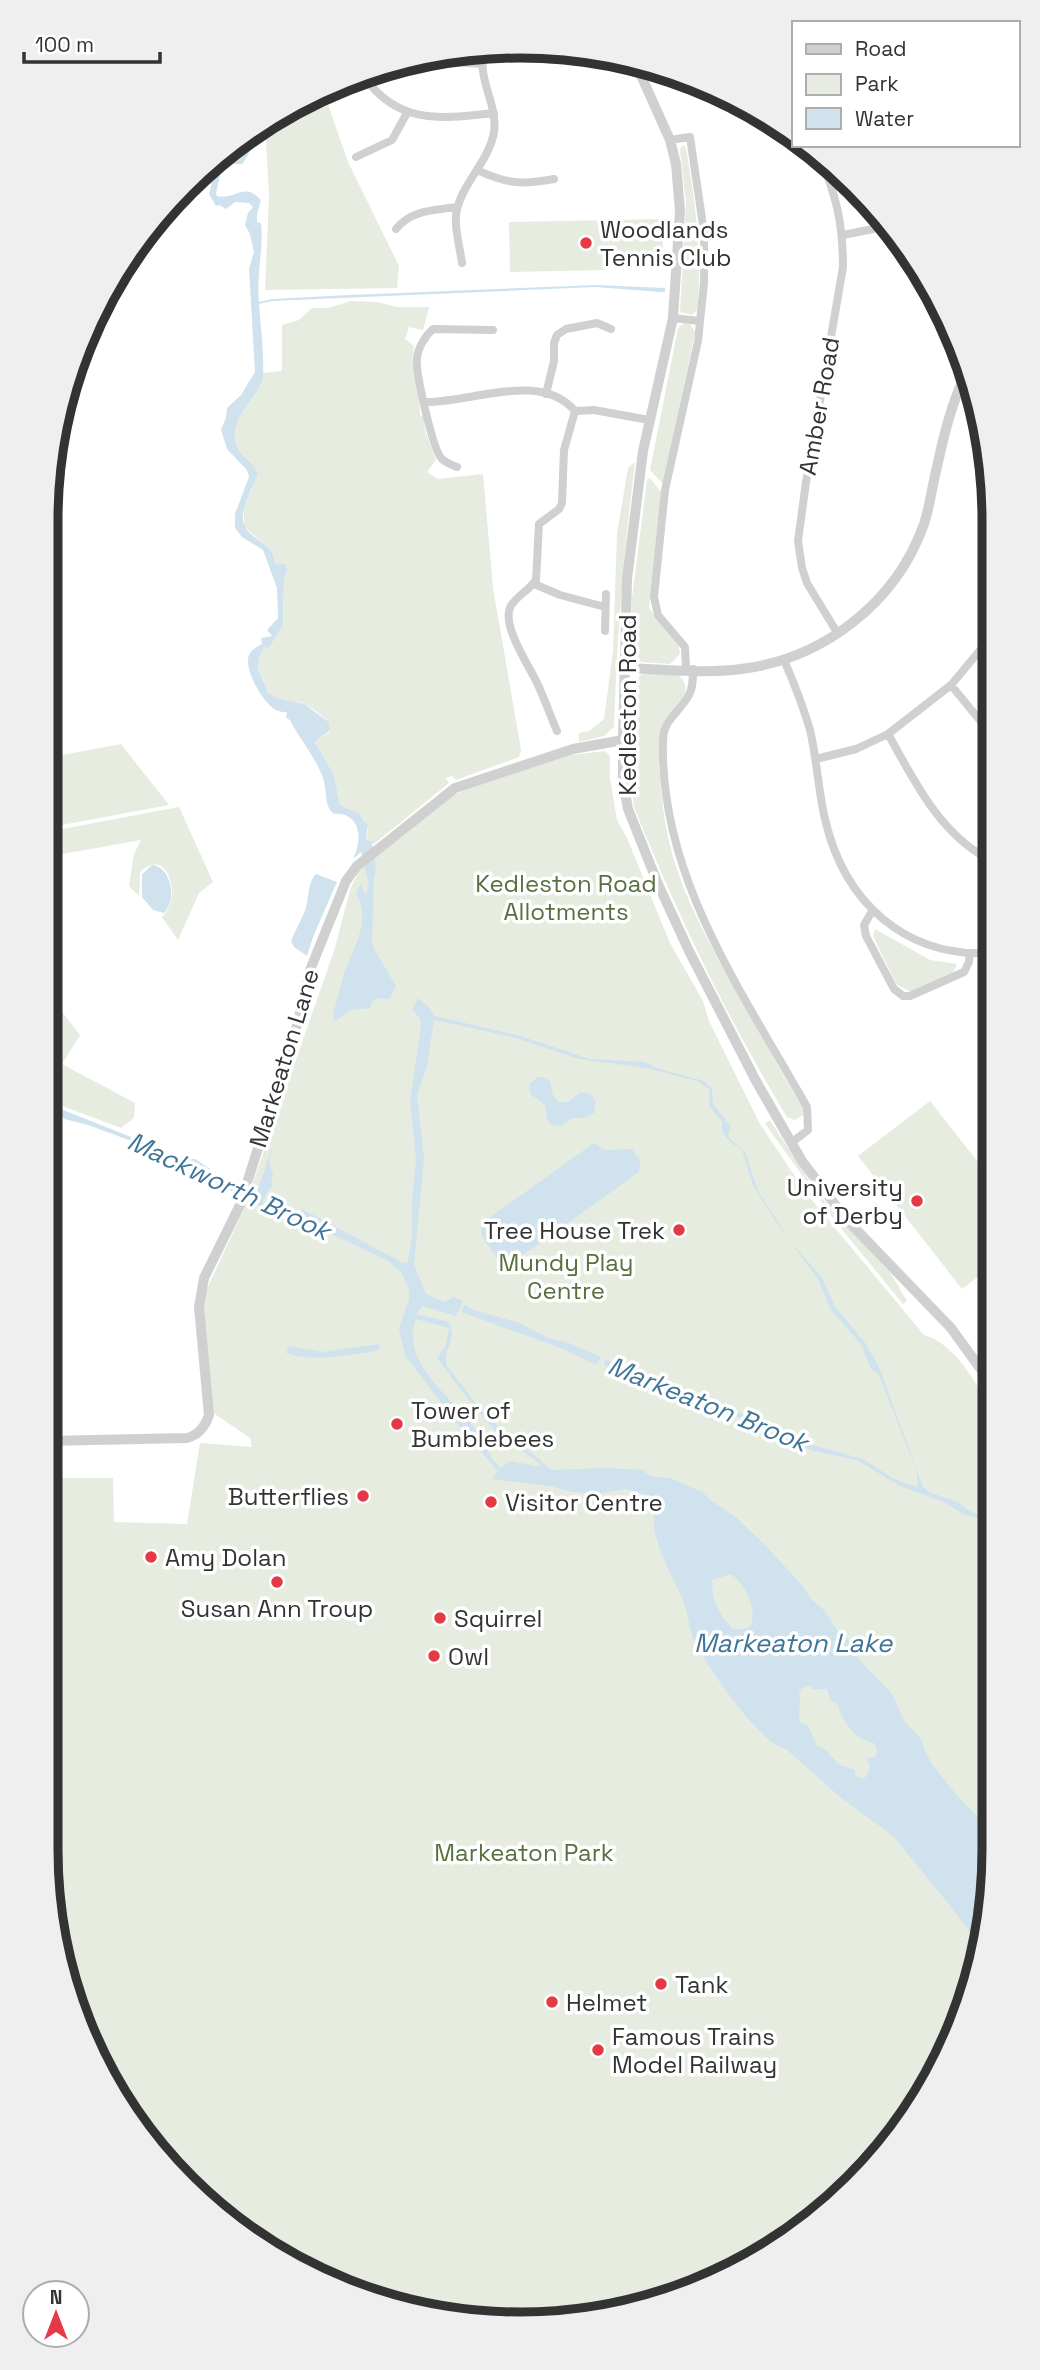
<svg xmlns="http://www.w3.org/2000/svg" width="1040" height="2370" font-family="'Space Grotesk',sans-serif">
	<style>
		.green { fill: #e6ecdf }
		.water { fill: #cfe2ee; fill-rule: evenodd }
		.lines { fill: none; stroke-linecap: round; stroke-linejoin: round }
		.stream { stroke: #cfe2ee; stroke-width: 2.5 }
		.minor { stroke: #d0d0d0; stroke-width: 8 }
		.tertiary { stroke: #d0d0d0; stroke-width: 10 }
		.poi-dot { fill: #e63946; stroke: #fff; stroke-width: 2.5 }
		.labels { text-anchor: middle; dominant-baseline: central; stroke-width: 7; stroke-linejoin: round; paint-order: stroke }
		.poi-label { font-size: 24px; fill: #333; stroke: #fff; text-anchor: start }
		.street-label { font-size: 24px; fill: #333; stroke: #fff }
		.park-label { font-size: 24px; fill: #56703f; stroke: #fff }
		.water-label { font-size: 26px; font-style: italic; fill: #3f7597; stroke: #fff }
		.rim { fill: none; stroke: #333; stroke-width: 9 }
	</style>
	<rect width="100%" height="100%" fill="#fff"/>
	<!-- green -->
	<path class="green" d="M323,90l25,72 51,104 -2,22 -132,2 4,-94 -4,-74 45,-28z
		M683,145l3,3c9,54 17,107 11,162l-5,5 -12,-3 6,-108 -6,-55z
		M663,219v45l-56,1 -1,5 -96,2 -1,-50z
		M351,301l27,1 18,5h33l-6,23 -14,-3 -4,12 9,7 -2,16 6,16 2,37 4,1 1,15 11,29 -9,12 11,7 45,-5 10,114 28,162 -2,7 -63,23 -4,-4 -6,2 3,5 -75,61 -8,-4c8,-26 -12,-24 -26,-35l-6,-30 -19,-33 15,-11 -1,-9c-6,-6 -19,-16 -28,-19 -10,-2 -24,-2 -32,-9 -4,-4 -4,-11 -6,-15 -7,-12 -6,-20 1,-32l3,2 16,-24 1,-49 4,-4 -3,-8 -10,-1c-1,-17 -21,-25 -31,-37v-18l14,-35c-6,-9 -16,-16 -21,-25 -14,-31 26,-48 25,-75l20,-2v-46l17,-5 13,-12h16z
		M684,323l6,1 5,8 -32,152 -13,-14 28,-142z
		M635,462c-11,88 -18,176 -21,265l-10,9 -25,6v-9l10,-2 15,-12 9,-68 4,-117 11,-66z
		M650,478l11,14 -12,116 29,34 2,12 -10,10 -29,-2 -6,-3 -4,-10 1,-51 15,-118z
		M676,673c27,21 -11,42 -16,63 -4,17 3,78 7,96 13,66 51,126 83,184 18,30 34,63 54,92l-1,7 -8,5 -8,-3c-60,-99 -110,-203 -153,-310l-2,-15 -2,-99 3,-10 9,-9z
		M121,744l48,61 -118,22 -5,-12v-57z
		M605,751l5,5v22l7,42 10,18 43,105 33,58 6,20 51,103 46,69 118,142c31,8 54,51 69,78l1,437 -25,153 -38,84 -54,76 -120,98 -85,38 -90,21 -154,-5 -145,-54 -120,-98 -54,-76 -38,-84 -25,-153v-399l10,1v26h57l1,44 73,2 13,-81 52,4 -2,-9 -38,-26 -8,-101 1,-18 38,-82 91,-260 17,-64 9,-17 90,-73 22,-11 99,-31z
		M179,807l34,75 -14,11 -21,47 -16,-23c21,-19 6,-72 -22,-45l-1,24 -10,-10 5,-32 7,-14 -95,17v-25z
		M875,929l55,31 27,4 -5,10 -41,18 -15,-8 -23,-48z
		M46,991l34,44 -18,29 73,39 -1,15 -13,10 -75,-28z
		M930,1101l63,80v84l-31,24 -104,-133z
		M770,1120l44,68 25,30 51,54 17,29 -4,3 -68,-83 -69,-96 -1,-2z"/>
	<!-- water -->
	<path class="water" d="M248,133l4,2c1,9 -4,23 -10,29h-15l-5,3 -6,26 1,3c19,4 27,-15 44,4l-4,14v8l4,1c3,25 -5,52 -2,79l13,-3 77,-4 247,-10 69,3v4h-4l-66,-5 -323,14 -13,3c1,16 7,65 3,77 -8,22 -33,36 -26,63 3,13 18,17 22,30 -5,13 -14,28 -15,42 -2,23 31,24 32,47l10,1 3,7 -4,5 -1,49 -15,24 -4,-2 -5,11 -1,10 10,25 8,5 28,6 25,18 1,8 -15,12 19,33 6,30 19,9 9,11 -2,15 6,2 4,28 -2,8 -2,65 3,8 21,35 -7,13 -13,-1 -5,5 -1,5 -19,2 -17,12c-2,-8 1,-14 3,-22 3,-11 5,-22 9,-32 10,-24 25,-50 10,-75l5,-9 5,12 3,-12 -8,-32 -8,7c7,-14 10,-37 -8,-44 -6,-2 -11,1 -15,-5 -6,-10 -3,-22 -7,-32 -6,-18 -24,-40 -33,-58l-4,-2 1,-6c-4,0 -7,0 -11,-2 -13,-7 -33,-41 -27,-55 3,-6 8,-8 13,-11l-1,-6 11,-2 -5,-6 11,-12 -1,-30 -14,-38 -21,-13 -7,-9v-14l14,-37 -2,-7 -20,-21 -6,-19 5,-12 1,-10 14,-13 14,-23 -6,-103 5,-17 -4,-18 -5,-9 3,-12 5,-6 -4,-4 -14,-1 -9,7 -7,-4 -3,1 -7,-12 3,-10 -4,-1 3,-7 -3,1 11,-18 6,-5 11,1 3,-13 -2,-2z
		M152,865c20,2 25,35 12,48l-11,-3 -11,-13v-23z
		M316,874l21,8 -24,55 -6,19 -13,-9 -3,-6c4,-10 9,-19 13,-28 6,-13 2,-28 12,-39z
		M418,998l10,8 6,10 83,19 73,24 55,3 14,7 45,12 8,7 1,16 18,23 -3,6 1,5 16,14 13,39 32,50 32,37 13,29 29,34 15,26 44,120 6,5 28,10 16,11 21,5v5l-31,-9 -17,-11 -46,-17 -41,-25 -45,-10 -43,-17 -24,-14 -43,-15 -26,-12 -21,-5 -53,-23 1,-6 52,25 33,9 60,24 10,8 19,8 40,14 44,12 31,20 24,8 -1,-15 -38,-97 -8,-6 -10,-25 -30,-34 -13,-31 -44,-60 -21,-34 -11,-35 -12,-8 -8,-11v-10l-13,-15 1,-16 -13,-9 -50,-13 -68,-9 -66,-22 -79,-17 -7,45 -10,31 7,62 -10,107 12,29 19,8 8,-5 10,4 -7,15 -33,-10 -7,8 33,8c9,20 -8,29 -2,44l31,40 29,29 32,24 9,9 6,2 52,-2 37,2 7,6 20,2 32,14 10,9 25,17 29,28 35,38 11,16 12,10 15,23 9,6c2,16 28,37 39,49 7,8 11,19 15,28 3,8 12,14 17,21 4,4 4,9 6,14 6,14 29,41 39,52 16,18 30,21 30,47l-15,95 -27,-37 -59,-72 -53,-39 -54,-48c-25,-3 -81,-85 -92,-109 -6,-14 -6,-29 -12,-42 -10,-24 -39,-71 -24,-93l-12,-10 -20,-6 -23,4 -31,-1 -22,-6 -58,-7 6,-8 -36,-41 -57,-75 -6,-26 10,-30v-9l-7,-17 -14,-12 -90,-43 4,-9 101,54 5,-1 4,-26v-36l4,-41 -6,-58 11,-75 -1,-8 -8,-8zM416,1319l33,9 -3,17 -9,13 31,41 31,36 39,27 2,5 -29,-6 -11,7c-12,-12 -16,-27 -26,-41 -23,-30 -75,-66 -58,-108zM731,1574c15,11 26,34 20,52l-8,3h-10c-16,-19 -20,-23 -21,-49zM810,1685l2,4h15l3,10 8,6c4,17 18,35 36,38l3,8 -2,6 -8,1 3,10 -6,11 -9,-3v-6l-17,-6 -12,-14 -9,-4 -9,-21 -8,-3c-3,-10 2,-18 -1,-28l2,-5z
		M538,1077h5l7,4 3,15 6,6h9l12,-10 10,2 6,8 -2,11 -9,5h-14l-9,8 -10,-1 -5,-5 -2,-15c-8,-8 -19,-8 -15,-22z
		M46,1103l100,40 24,12 13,4h12l27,18 35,15 16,-47 -4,17 4,13 -2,4 2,6 -7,9 -5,13 -7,-5 1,-3 -35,-12 -18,-15 -14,-2 -54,-28 -43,-16 -26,-7 -19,-10z
		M594,1143c3,1 6,5 9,6 7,2 21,0 29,0l8,12 -1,11 -130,93 -9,-2 -19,-29 1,-11z
		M465,1305l8,5 47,13 28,15 21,5 32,14 -5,8 -33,-16 -102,-37z
		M379,1344v6l-8,2c-27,3 -58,11 -85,1l3,-7 34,6z"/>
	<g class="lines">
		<!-- stream -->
		<path class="stream" d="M277,1203l25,12"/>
		<!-- minor -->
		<path class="minor" d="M443,54l12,8 27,2
			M363,75c34,50 76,44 131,38
			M670,140l20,-3 14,95v51l-6,58 -33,149 -11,107 4,18 27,32 1,22
			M818,153c18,40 25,70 25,114l-37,215 -8,59 4,27 5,15 31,51
			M356,157l36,-17 15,-27
			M477,170c30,14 45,15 77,9
			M396,229c15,-19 39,-19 61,-22
			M843,235l30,-6 15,-7
			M462,263c-2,-16 -9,-39 -5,-54 7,-28 32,-48 37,-77 4,-30 -19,-54 -9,-85
			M673,318l27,3
			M546,394l8,-33v-18l3,-8 9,-6 31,-6 14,6
			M425,402c46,1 115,-32 150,9
			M457,467c-5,-2 -11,-4 -15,-8 -9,-8 -27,-88 -25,-101 1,-10 8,-22 16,-29l60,1
			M534,584l26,11 45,12
			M605,631l1,-37
			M784,660c10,23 19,46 26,70 7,29 8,60 15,89 19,83 80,139 167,134
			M693,669c0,9 0,19 -4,26 -9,17 -26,25 -26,45 -4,137 80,253 144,367l1,23 -17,13
			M951,685l40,49
			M557,731c-7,-16 -12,-31 -19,-46 -8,-18 -36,-58 -28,-77 4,-11 19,-17 26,-28l3,-56 20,-15 3,-6 2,-53 11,-39 19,-1 55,10
			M888,734c26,46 50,97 98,124
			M816,759l40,-10 32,-15 63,-49 40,-48
			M872,911l-8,14 2,11 28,53 9,7h7l54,-24 5,-10 1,-9"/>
		<!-- tertiary -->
		<path class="tertiary" d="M635,62l35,78 6,24 4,47 -7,107 -30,133 -16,128 -4,161v41l5,28 30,75 31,67 67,130 46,80 44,58 105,109 42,58
			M624,668c38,1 79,6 117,1 82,-10 155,-66 183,-145 6,-18 8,-38 13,-57 7,-33 15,-65 30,-96
			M46,1441l141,-3c12,-3 18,-11 22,-23l-10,-108 5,-29 36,-73 58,-183 12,-52 36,-89 11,-15 98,-78 118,-39 50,-9"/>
	</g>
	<!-- markers -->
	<g class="poi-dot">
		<circle cx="586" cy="243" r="7"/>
		<circle cx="917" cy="1201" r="7"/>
		<circle cx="679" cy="1230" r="7"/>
		<circle cx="397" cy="1424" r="7"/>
		<circle cx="363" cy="1496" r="7"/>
		<circle cx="491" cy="1502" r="7"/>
		<circle cx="151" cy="1557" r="7"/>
		<circle cx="277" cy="1582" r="7"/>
		<circle cx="440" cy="1618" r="7"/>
		<circle cx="434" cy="1656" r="7"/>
		<circle cx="661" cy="1984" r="7"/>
		<circle cx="552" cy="2002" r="7"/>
		<circle cx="598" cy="2050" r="7"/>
	</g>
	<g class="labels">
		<!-- poi labels -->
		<g class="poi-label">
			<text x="600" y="229">Woodlands<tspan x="600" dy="28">Tennis Club</tspan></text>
			<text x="903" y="1187" text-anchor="end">University<tspan x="903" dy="28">of Derby</tspan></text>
			<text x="665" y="1230" text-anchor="end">Tree House Trek</text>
			<text x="411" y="1410">Tower of<tspan x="411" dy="28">Bumblebees</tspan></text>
			<text x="349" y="1496" text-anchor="end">Butterflies</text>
			<text x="505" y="1502">Visitor Centre</text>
			<text x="165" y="1557">Amy Dolan</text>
			<text x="277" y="1608" text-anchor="middle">Susan Ann Troup</text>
			<text x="454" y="1618">Squirrel</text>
			<text x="448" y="1656">Owl</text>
			<text x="675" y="1984">Tank</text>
			<text x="566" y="2002">Helmet</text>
			<text x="612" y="2036">Famous Trains<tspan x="612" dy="28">Model Railway</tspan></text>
		</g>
		<!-- street labels -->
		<g class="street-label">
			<text transform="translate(819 406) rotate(-80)">Amber Road</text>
			<text transform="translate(627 705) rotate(-90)">Kedleston Road</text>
			<text transform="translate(284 1058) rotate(-73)">Markeaton Lane</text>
		</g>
		<!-- park labels -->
		<g class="park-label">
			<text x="566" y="883">Kedleston Road<tspan x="566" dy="28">Allotments</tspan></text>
			<text x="566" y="1262">Mundy Play<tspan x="566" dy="28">Centre</tspan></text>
			<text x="524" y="1852">Markeaton Park</text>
		</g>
		<!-- water labels -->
		<g class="water-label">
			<text transform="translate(229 1186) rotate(25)">Mackworth Brook</text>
			<text transform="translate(708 1404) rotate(22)">Markeaton Brook</text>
			<text x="793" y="1643">Markeaton Lake</text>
		</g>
	</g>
	<!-- crop -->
	<path d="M0 0H1040V2370H0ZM520 58H520A462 462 0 0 1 982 520V1850A462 462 0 0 1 520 2312H520A462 462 0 0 1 58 1850V520A462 462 0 0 1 520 58Z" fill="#efefef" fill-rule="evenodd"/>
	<path class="rim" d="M520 58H520A462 462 0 0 1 982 520V1850A462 462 0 0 1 520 2312H520A462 462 0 0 1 58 1850V520A462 462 0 0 1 520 58Z"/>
	<!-- legend -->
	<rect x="792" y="21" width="228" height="126" fill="#ffffff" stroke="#adadad" stroke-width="2"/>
	<rect x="806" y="44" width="35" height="10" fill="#d0d0d0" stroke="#adadad" stroke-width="2"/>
	<text x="855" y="56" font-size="21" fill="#333333">Road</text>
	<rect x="806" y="74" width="35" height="21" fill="#e6ecdf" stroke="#adadad" stroke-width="2"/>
	<text x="855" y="91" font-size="21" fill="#333333">Park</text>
	<rect x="806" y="108" width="35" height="21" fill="#cfe2ee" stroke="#adadad" stroke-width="2"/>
	<text x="855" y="126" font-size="21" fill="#333333">Water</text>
	<!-- north arrow -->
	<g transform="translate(56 2314)"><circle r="33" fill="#ffffff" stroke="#adadad" stroke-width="2"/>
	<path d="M0-5L12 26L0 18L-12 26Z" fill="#e63946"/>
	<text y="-10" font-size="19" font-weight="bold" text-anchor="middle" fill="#333333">N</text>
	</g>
	<!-- scale -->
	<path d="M24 52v10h136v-10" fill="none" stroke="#333333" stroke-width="3.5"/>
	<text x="35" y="52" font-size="21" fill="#333333" stroke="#ffffff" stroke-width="5" paint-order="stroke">100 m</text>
</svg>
